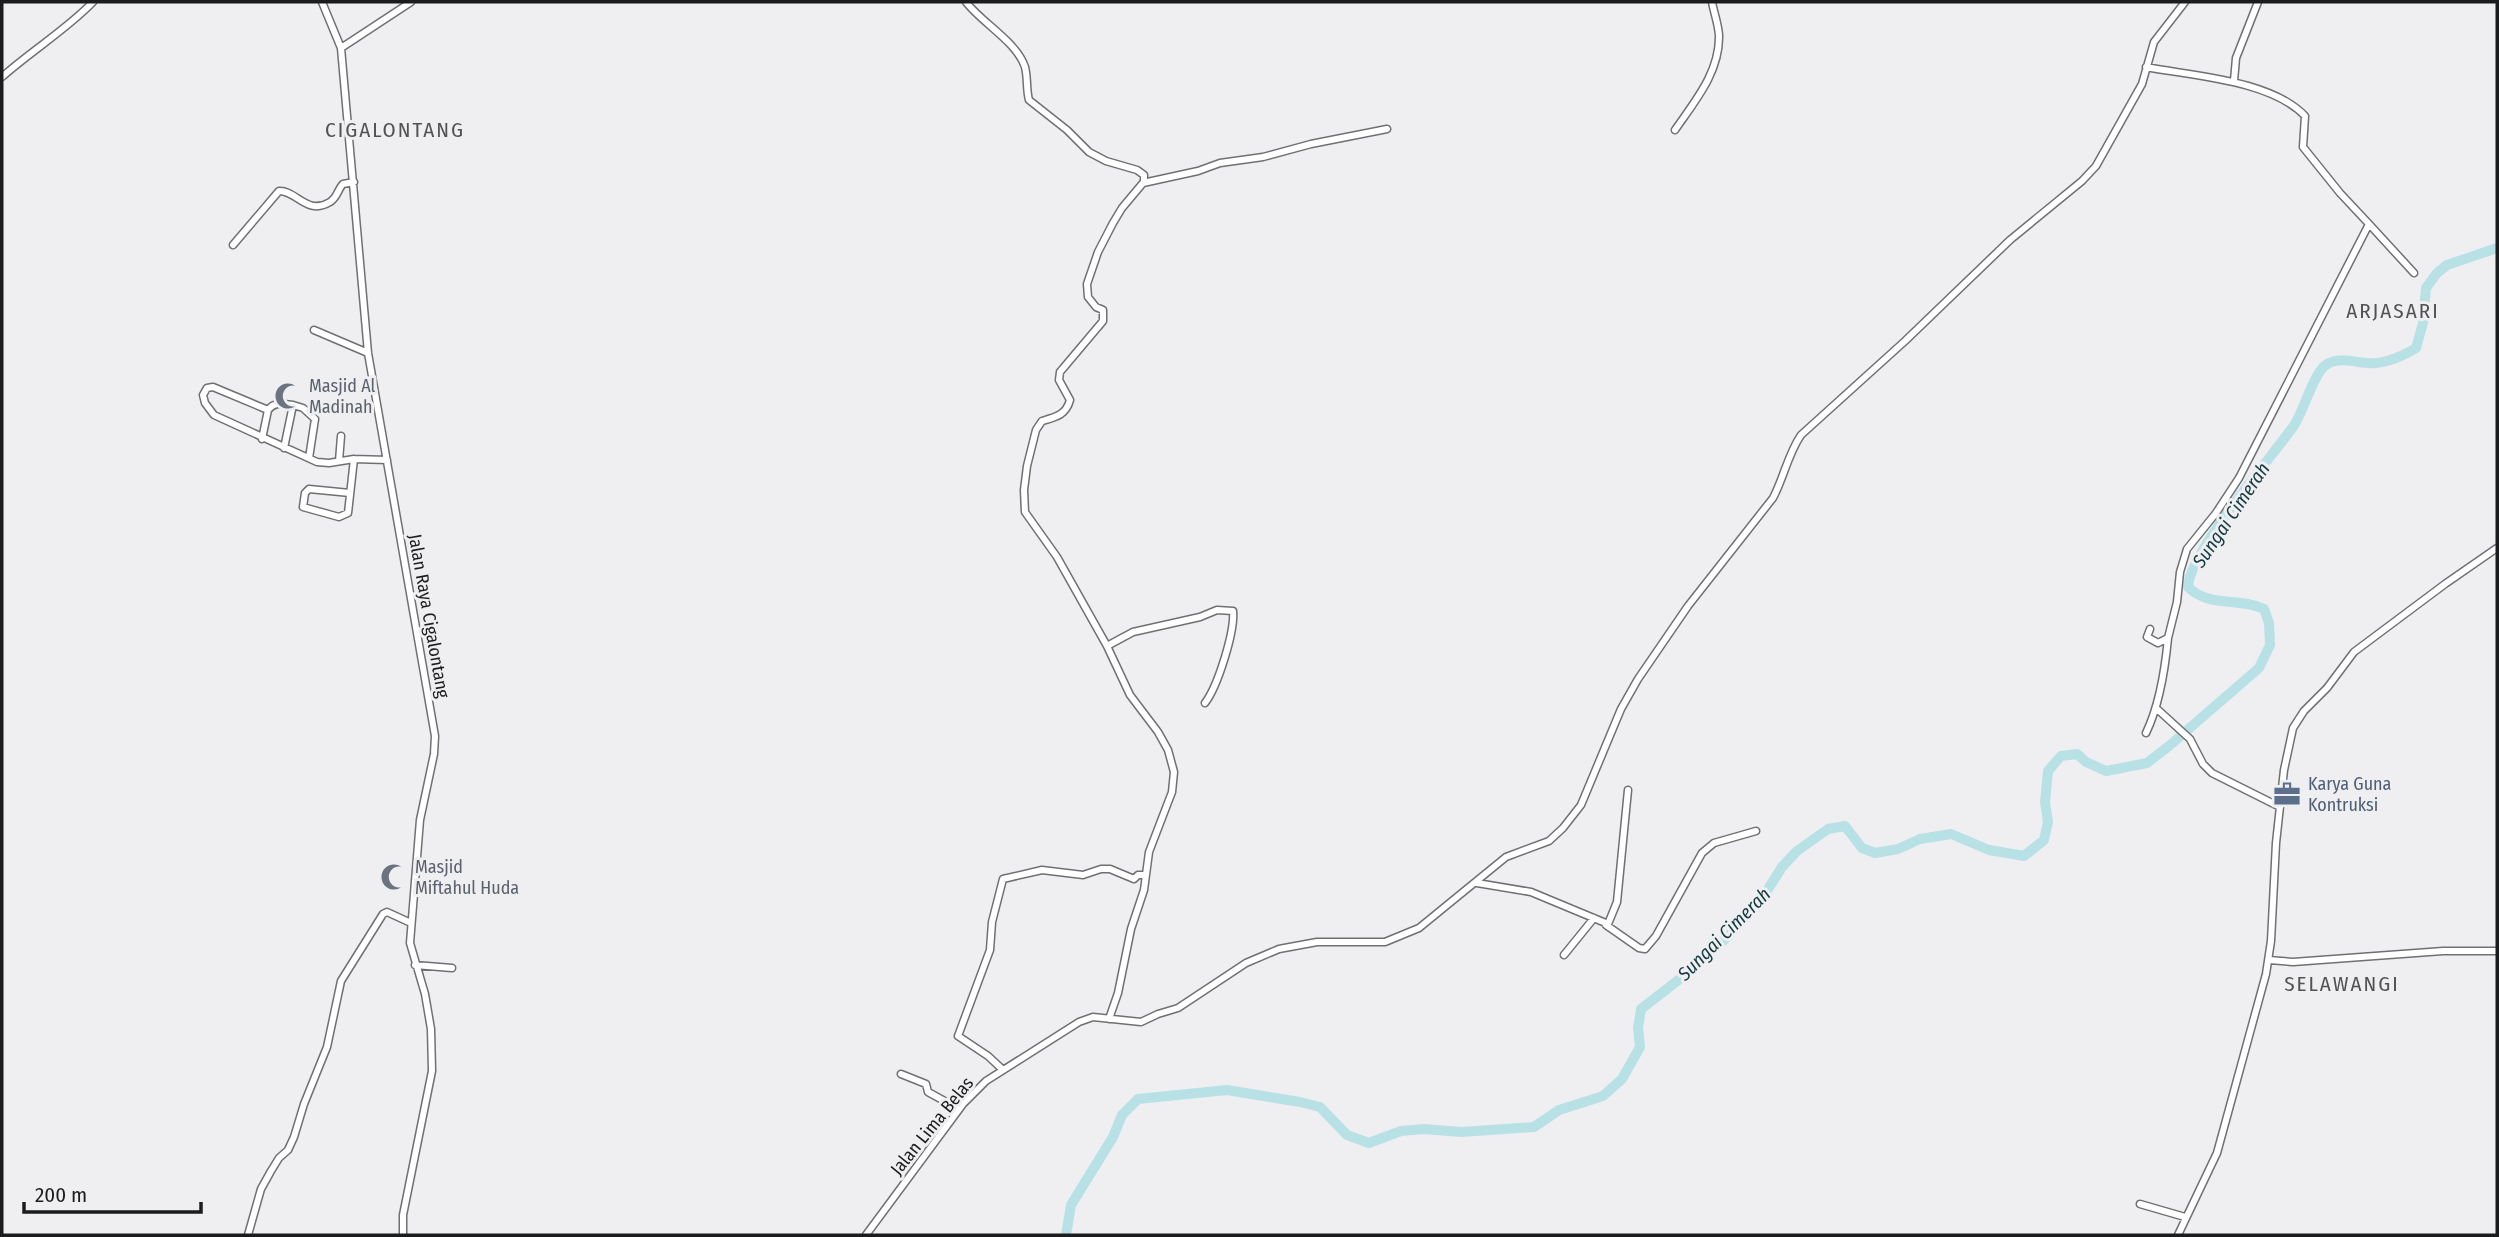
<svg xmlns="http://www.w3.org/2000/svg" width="2499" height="1237" font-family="'Fira Sans Condensed',sans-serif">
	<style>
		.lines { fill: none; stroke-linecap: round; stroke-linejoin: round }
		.river { stroke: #b8e1e6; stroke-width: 10 }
		.minor-casing { stroke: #707073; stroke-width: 9 }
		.minor { stroke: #fff; stroke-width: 6 }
		.labels { text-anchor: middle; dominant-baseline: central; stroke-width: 6; stroke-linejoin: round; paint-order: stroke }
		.worship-label { font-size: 18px; fill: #5b616d; stroke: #efeff2; text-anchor: start }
		.street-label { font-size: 18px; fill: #1b1c1d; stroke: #efeff2 }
		.service-label { font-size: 18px; fill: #4e5e75; stroke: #efeff2; text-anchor: start }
		.water-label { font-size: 19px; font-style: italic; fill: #143b40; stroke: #efeff2 }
		.quarter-label { font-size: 21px; letter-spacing: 2px; fill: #525254; stroke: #efeff2 }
	</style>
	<rect width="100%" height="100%" fill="#efeff2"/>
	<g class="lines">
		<!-- river -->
		<path class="river" d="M1066,1235l5,-30 42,-68 9,-22 16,-16 89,-9 73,12 20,5 27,28 22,8 32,-12 23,-2 37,3 73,-5 25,-17 44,-14 19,-17 18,-32 -2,-19 3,-19 53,-41 32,-30 32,-33 24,-38 15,-16 31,-22 17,-3 17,22 13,5 23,-4 22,-10 31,-5 38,16 35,6 20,-16 4,-18 -3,-20 3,-31 13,-15 16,-2 9,8 20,9 41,-8 22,-17 90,-78 11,-23 -1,-22 -5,-14c-25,-12 -55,-1 -76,-22 1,-34 81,-127 105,-160 11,-15 21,-58 36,-64 16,-7 32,2 47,0 15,-1 28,-8 40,-15l7,-25 3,-35 11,-15 10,-8 50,-17"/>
		<!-- minor casing -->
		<g class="minor-casing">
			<path id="minor" d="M322,2l19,46 27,305 67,383 -1,18 -14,66 -10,123 15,51 6,35 1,42 -29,144v20
				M966,2c16,21 51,40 59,65 3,12 1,22 4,33l38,30 22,22 17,9 31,9 7,5v8
				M341,48l70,-46
				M2146,67c47,9 125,13 159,49l-2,31 37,46 29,31 -130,254 -23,35 -29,36 -7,23 -3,30 -9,36 -10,5 -11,-6 3,-8
				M2,77c29,-26 64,-47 91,-75
				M2234,81l2,-23 22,-56
				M1675,130c20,-29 45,-58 44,-95 -1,-12 -5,-22 -7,-33
				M2369,224l45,49
				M233,245l46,-54c17,-1 28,25 51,11 7,-4 8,-13 13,-18l11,-2
				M314,330l54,23
				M293,405l10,3 12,11 -6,39
				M262,439l6,-29
				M284,448l9,-43c-10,-1 -18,-4 -25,5l-55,-23 -6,1 -4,7 2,8 9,12 103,47 12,1 25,-4 33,1
				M339,461l2,-25
				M350,493l-41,-4 -4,4 -2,14 36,10 9,-4 6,-54
				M1107,646l26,-14 67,-15 17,-7 16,1c2,20 -15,75 -28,92
				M2156,708l34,31 13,25 9,9 68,34
				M2146,733c14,-29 19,-63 22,-95
				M1477,883l54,9 77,32 9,-22 11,-112
				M1606,925l33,23 6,1 11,-13 46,-83 12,-10 42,-12
				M1564,955l30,-37
				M2269,960l24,2 150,-11h54
				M415,965l37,3
				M1109,1019l9,-26 13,-64 13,-39 5,-38 23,-60 2,-20 -6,-22 -10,-18 -28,-37 -23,-49 -50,-89 -32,-45 -1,-22 3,-24 9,-36 6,-9c14,-4 24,-6 28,-21l-11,-20 1,-8 43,-51v-11l-7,-3 -8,-10 -1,-13 11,-32 15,-29 9,-15 21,-25 55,-12 22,-8 43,-6 48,-13 76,-15
				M1002,1069l-14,-13 -30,-20 32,-86 2,-28 11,-43 39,-9 41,5 18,-6h9l24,10 4,-4h8
				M901,1074l25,10 2,8 31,17
				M2140,1204l45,13
				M248,1235l13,-46 10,-18 8,-13 9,-8 6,-13 10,-33 23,-57 14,-66 42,-67 4,-2 24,11
				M866,1235l97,-131 23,-23 93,-59 14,-5 48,5 17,-8 20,-6 68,-45 33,-14 38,-7h68l34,-14 87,-71 43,-16 14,-13 18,-23 40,-96 17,-30 50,-73 85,-108c11,-21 15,-44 28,-63l104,-94 105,-101 72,-59 14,-15 46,-82 12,-42 31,-40
				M2178,1235l39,-82 49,-179 5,-33 5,-98 8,-73 9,-42 11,-17 23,-23 27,-36 91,-68 52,-36"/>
		</g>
		<!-- minor -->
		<use href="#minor" class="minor"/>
	</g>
	<!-- icons -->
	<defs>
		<g id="mosque-bare" transform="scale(2.1)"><path d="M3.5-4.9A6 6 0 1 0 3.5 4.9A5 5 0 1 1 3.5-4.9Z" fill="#6b7280" stroke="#efeff2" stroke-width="2.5" paint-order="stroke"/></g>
		<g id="office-bare" transform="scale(2.1)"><path d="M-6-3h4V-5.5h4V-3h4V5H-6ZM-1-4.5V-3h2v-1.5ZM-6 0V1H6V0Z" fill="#5c6f8a" stroke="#efeff2" stroke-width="2.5" paint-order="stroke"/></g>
	</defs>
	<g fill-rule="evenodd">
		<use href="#mosque-bare" x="288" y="396"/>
		<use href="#office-bare" x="2287" y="794"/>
		<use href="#mosque-bare" x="394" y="877"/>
	</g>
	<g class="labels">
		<!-- worship labels -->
		<g class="worship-label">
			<text x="309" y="386">Masjid Al<tspan x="309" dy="21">Madinah</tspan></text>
			<text x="415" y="867">Masjid<tspan x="415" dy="21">Miftahul Huda</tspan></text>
		</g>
		<!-- street labels -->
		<g class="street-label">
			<text transform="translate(429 616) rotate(80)">Jalan Raya Cigalontang</text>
			<text transform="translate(932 1126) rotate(-51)">Jalan Lima Belas</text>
		</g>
		<!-- service labels -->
		<g class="service-label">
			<text x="2308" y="784">Karya Guna<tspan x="2308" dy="21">Kontruksi</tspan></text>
		</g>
		<!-- water labels -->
		<g class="water-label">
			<text transform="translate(2231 515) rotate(-56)">Sungai Cimerah</text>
			<text transform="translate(1724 934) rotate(-45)">Sungai Cimerah</text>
		</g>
		<!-- quarter labels -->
		<g class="quarter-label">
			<text x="395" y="130">CIGALONTANG</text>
			<text x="2393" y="311">ARJASARI</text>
			<text x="2342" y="984">SELAWANGI</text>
		</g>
	</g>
	<!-- border -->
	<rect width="2499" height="1237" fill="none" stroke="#1b1c1d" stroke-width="7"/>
	<!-- scale -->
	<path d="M24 1202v10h177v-10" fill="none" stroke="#1b1c1d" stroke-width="3.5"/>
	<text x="35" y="1202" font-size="21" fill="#1b1c1d" stroke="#efeff2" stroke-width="5" paint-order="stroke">200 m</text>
</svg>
